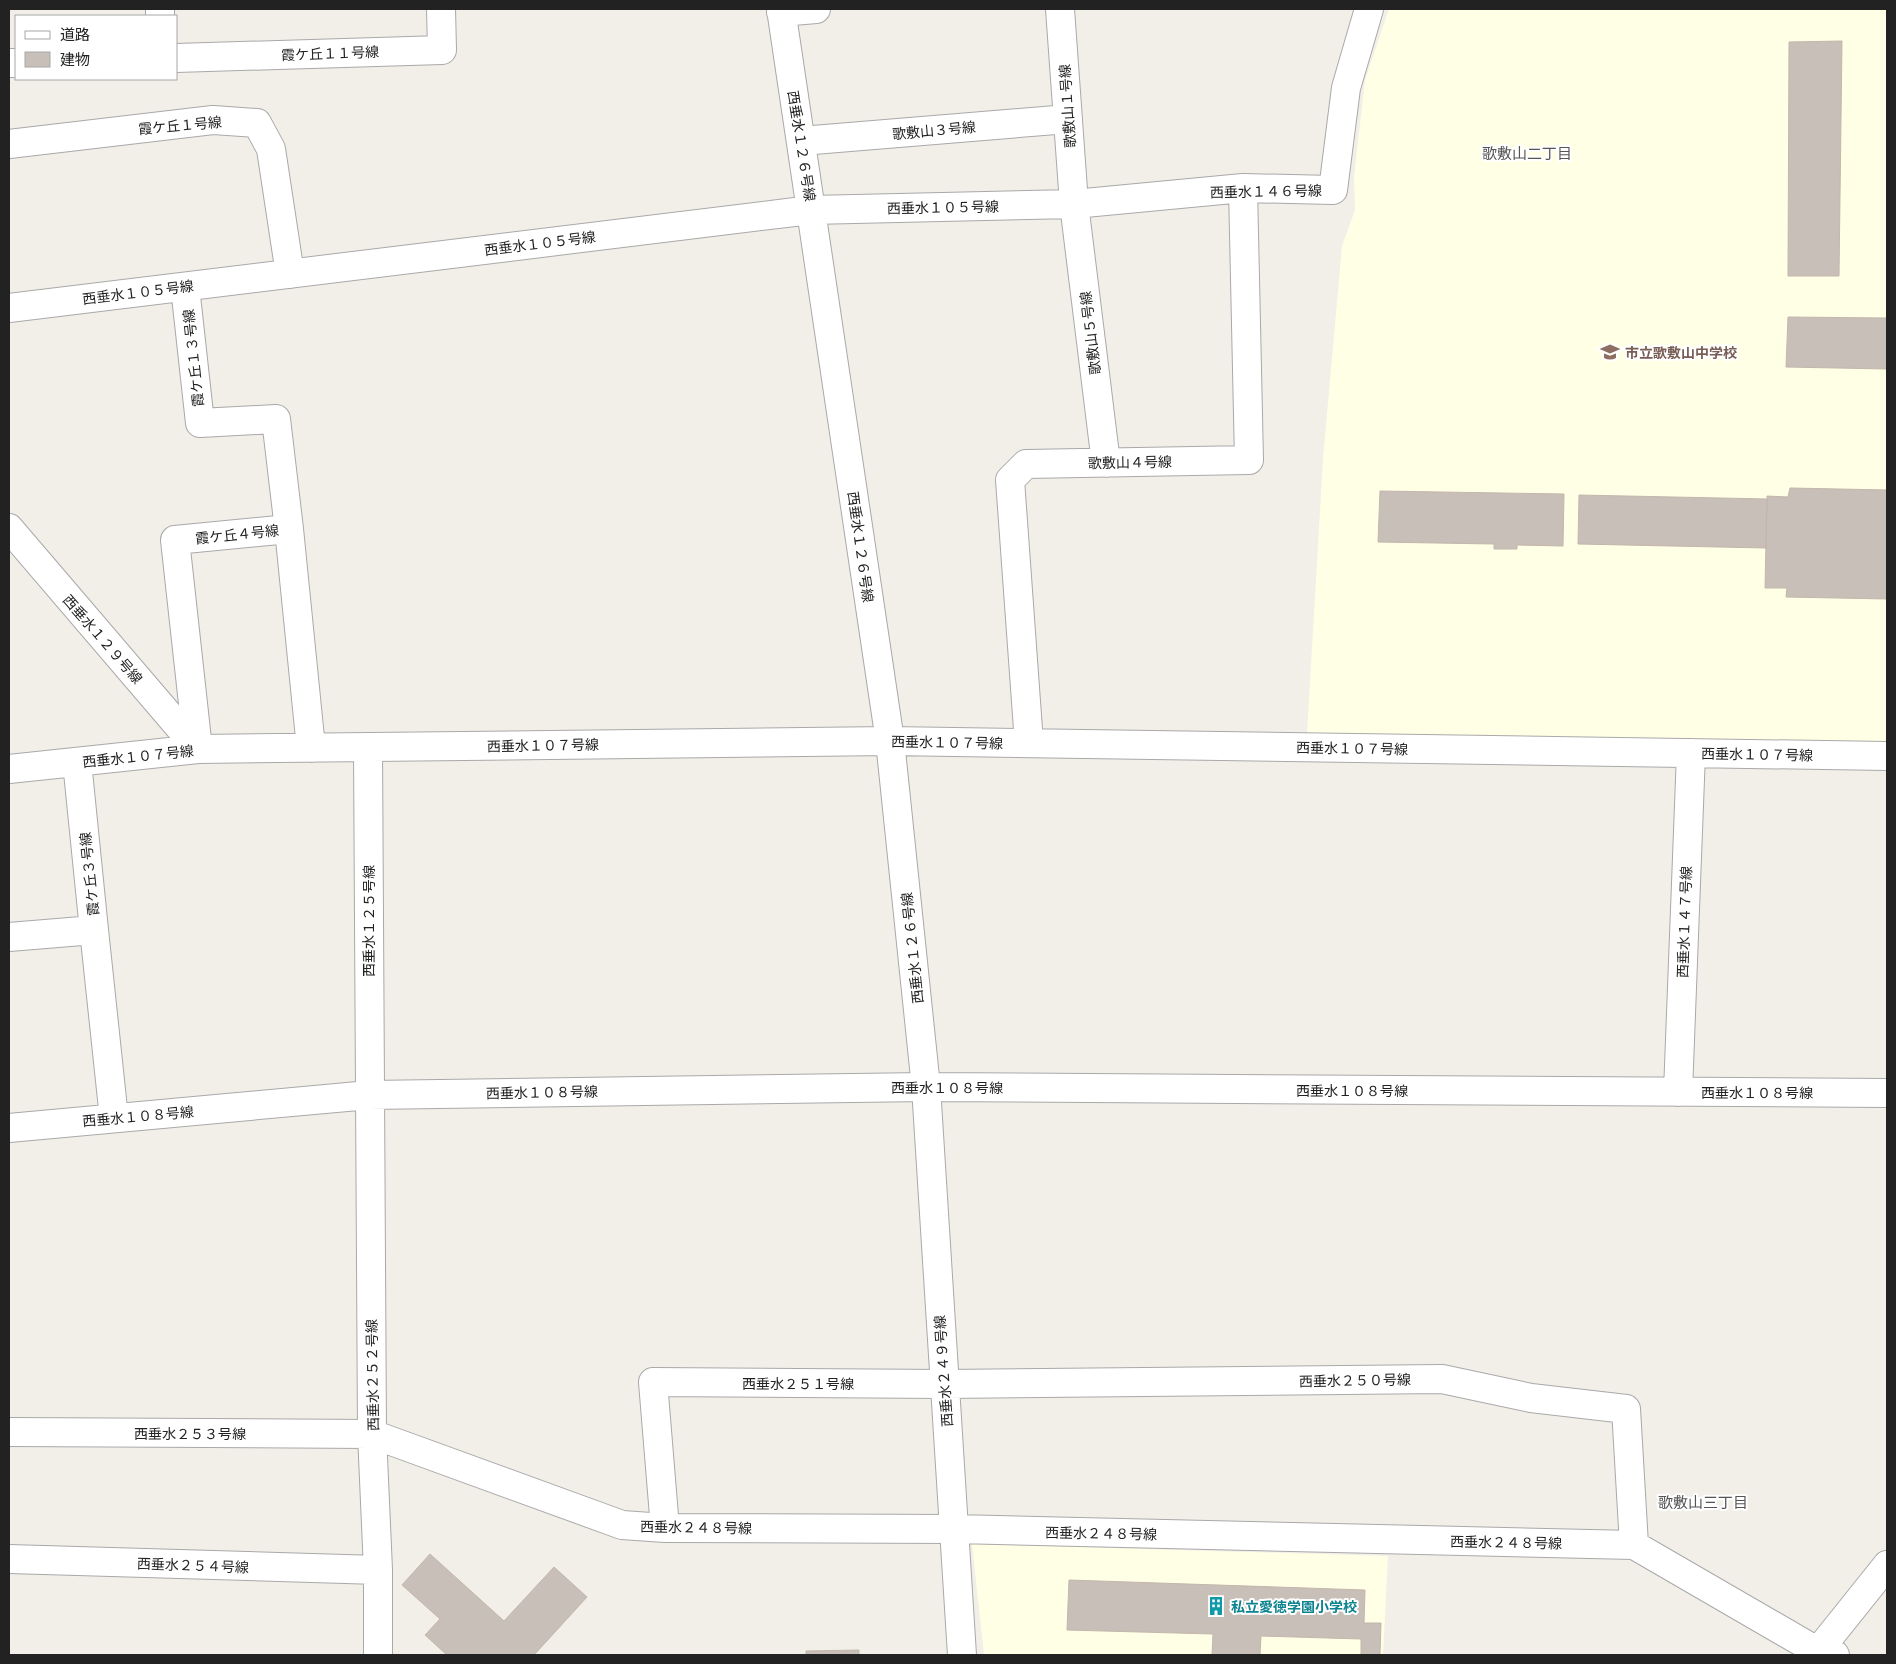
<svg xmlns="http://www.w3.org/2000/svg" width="1896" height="1664" font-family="'Noto Sans','Noto Sans JP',sans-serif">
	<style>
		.education { fill: #ffffe5 }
		.building { fill: #c7bfb8; stroke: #c4b6ab }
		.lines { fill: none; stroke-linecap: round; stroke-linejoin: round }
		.street-casing { stroke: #a9a9a9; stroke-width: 30 }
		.street { stroke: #fff; stroke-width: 28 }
		.labels { text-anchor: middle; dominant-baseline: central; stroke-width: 4; stroke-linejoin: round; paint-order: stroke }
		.street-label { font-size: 14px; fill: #222; stroke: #fff }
		.education-label { font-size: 14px; font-weight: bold; fill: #785e54; stroke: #fff; text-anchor: start }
		.culture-label { font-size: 14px; font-weight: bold; fill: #0d838f; stroke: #fff; text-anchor: start }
		.neighbourhood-label { font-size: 15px; fill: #555; stroke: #fff }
	</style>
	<rect width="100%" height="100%" fill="#f2efe9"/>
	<!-- education -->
	<path class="education" d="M1389,9h498v733l-580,-8 16,-275 19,-213 13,-36 -1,-33 11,-97z
		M972,1544l416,12 -5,99h-399z"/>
	<!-- building -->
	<path class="building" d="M1842,41l-3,235h-51l1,-234z
		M1788,317l99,1v51l-101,-2z
		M1790,488l97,2v109l-101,-2 1,-9h-22l2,-92 21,1z
		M1380,491l184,3 -1,52 -46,-1v4h-23v-5l-116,-2z
		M1579,495l188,4 -1,49 -188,-4z
		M430,1554l74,67 50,-54 33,30 -53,58h-87l-22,-20 15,-16 -38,-34z
		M1069,1580l296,10 -1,33h17l-1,32h-19v-16l-100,-3 -1,19h-48l1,-21 -146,-4z
		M859,1650v5h-53v-4z"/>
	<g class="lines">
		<!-- street casing -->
		<g class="street-casing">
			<path id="street" d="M160,9v7
				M781,9l109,732 36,346 36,568
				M1060,9l14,195 32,259
				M781,12l35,-3
				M176,58l266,-8 -1,-41
				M9,63h7
				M801,141l267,-22
				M9,144l204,-24 44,3 14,26 19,125
				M185,287l15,136 76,-4 13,110
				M9,308l802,-98 263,-6 169,-16 90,2 13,-102 23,-79
				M9,528l189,221
				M1029,743l-19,-263 16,-16 223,-4 -6,-272
				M368,747l4,687 6,136v85
				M198,749l-23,-209 114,-11 22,219
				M9,769l189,-20 692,-8 997,15
				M94,930l20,188
				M9,937l85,-7 -17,-168
				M1678,1092l13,-339
				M9,1128l360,-33 557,-8 961,6
				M9,1432l363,2 250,91 43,3 290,1 679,16 183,106 18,4
				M665,1528l-12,-146 291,2 498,-5 89,19 95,11 8,136
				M9,1559l369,11
				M1815,1655l72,-90"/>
		</g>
		<!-- street -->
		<use href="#street" class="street"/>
	</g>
	<!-- icons -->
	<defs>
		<g id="school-bare" transform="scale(1.5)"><path d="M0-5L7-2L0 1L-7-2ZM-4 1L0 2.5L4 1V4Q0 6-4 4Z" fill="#8d6e63" stroke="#fff" stroke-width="2.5" paint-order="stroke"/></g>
		<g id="building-bare" transform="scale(1.5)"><path d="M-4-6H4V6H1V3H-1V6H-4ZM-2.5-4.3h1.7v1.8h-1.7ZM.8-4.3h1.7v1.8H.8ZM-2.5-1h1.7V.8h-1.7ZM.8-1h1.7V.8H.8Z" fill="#0f9aa8" stroke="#fff" stroke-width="2.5" paint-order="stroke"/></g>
	</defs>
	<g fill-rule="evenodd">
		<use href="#school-bare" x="1610" y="352"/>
		<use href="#building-bare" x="1216" y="1606"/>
	</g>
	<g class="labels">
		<!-- street labels -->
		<g class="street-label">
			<text transform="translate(330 53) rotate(-2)">霞ケ丘１１号線</text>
			<text transform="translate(1067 106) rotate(-94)">歌敷山１号線</text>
			<text transform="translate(180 125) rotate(-5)">霞ケ丘１号線</text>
			<text transform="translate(934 130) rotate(-5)">歌敷山３号線</text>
			<text transform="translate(802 146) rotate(81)">西垂水１２６号線</text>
			<text transform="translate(1266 191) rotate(-1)">西垂水１４６号線</text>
			<text transform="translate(943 207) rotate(-1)">西垂水１０５号線</text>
			<text transform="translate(540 243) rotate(-7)">西垂水１０５号線</text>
			<text transform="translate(138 292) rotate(-7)">西垂水１０５号線</text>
			<text transform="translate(1090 333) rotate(-97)">歌敷山５号線</text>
			<text transform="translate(193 358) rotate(-96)">霞ケ丘１３号線</text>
			<text transform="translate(1130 462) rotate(-1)">歌敷山４号線</text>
			<text transform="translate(237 534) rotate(-6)">霞ケ丘４号線</text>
			<text transform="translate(861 547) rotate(82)">西垂水１２６号線</text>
			<text transform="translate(103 639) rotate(49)">西垂水１２９号線</text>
			<text transform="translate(947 742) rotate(1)">西垂水１０７号線</text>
			<text transform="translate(543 745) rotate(-1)">西垂水１０７号線</text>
			<text transform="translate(1352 748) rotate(1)">西垂水１０７号線</text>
			<text transform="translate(1757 754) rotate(1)">西垂水１０７号線</text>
			<text transform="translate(138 756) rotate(-6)">西垂水１０７号線</text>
			<text transform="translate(89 874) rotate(-96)">霞ケ丘３号線</text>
			<text transform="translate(368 921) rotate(-90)">西垂水１２５号線</text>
			<text transform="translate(1684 922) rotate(-88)">西垂水１４７号線</text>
			<text transform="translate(912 948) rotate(-96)">西垂水１２６号線</text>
			<text x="947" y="1087">西垂水１０８号線</text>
			<text x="1352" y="1090">西垂水１０８号線</text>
			<text transform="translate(542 1092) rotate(-1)">西垂水１０８号線</text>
			<text x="1757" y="1092">西垂水１０８号線</text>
			<text transform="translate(138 1116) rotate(-5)">西垂水１０８号線</text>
			<text transform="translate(943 1371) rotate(-94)">西垂水２４９号線</text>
			<text transform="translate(372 1375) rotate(-91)">西垂水２５２号線</text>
			<text transform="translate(1355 1380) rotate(-1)">西垂水２５０号線</text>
			<text x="798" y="1383">西垂水２５１号線</text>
			<text x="190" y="1433">西垂水２５３号線</text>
			<text transform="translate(696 1527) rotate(1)">西垂水２４８号線</text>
			<text transform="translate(1101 1533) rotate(1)">西垂水２４８号線</text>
			<text transform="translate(1506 1542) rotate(1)">西垂水２４８号線</text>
			<text transform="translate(193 1565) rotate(2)">西垂水２５４号線</text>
		</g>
		<!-- education labels -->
		<g class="education-label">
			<text x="1625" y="352">市立歌敷山中学校</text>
		</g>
		<!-- culture labels -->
		<g class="culture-label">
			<text x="1231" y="1606">私立愛徳学園小学校</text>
		</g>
		<!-- neighbourhood labels -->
		<g class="neighbourhood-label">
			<text x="1527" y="153">歌敷山二丁目</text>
			<text x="1703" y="1502">歌敷山三丁目</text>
		</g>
	</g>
	<!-- border -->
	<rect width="1896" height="1664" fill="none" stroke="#222222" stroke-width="20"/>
	<!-- legend -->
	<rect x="15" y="15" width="162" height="65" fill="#ffffff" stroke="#a7a7a7"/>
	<rect x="25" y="31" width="25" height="8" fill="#ffffff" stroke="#a7a7a7"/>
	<text x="60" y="40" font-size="15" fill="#222222">道路</text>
	<rect x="25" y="52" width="25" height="15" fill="#c7bfb8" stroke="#a7a7a7"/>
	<text x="60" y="65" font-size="15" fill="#222222">建物</text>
</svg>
